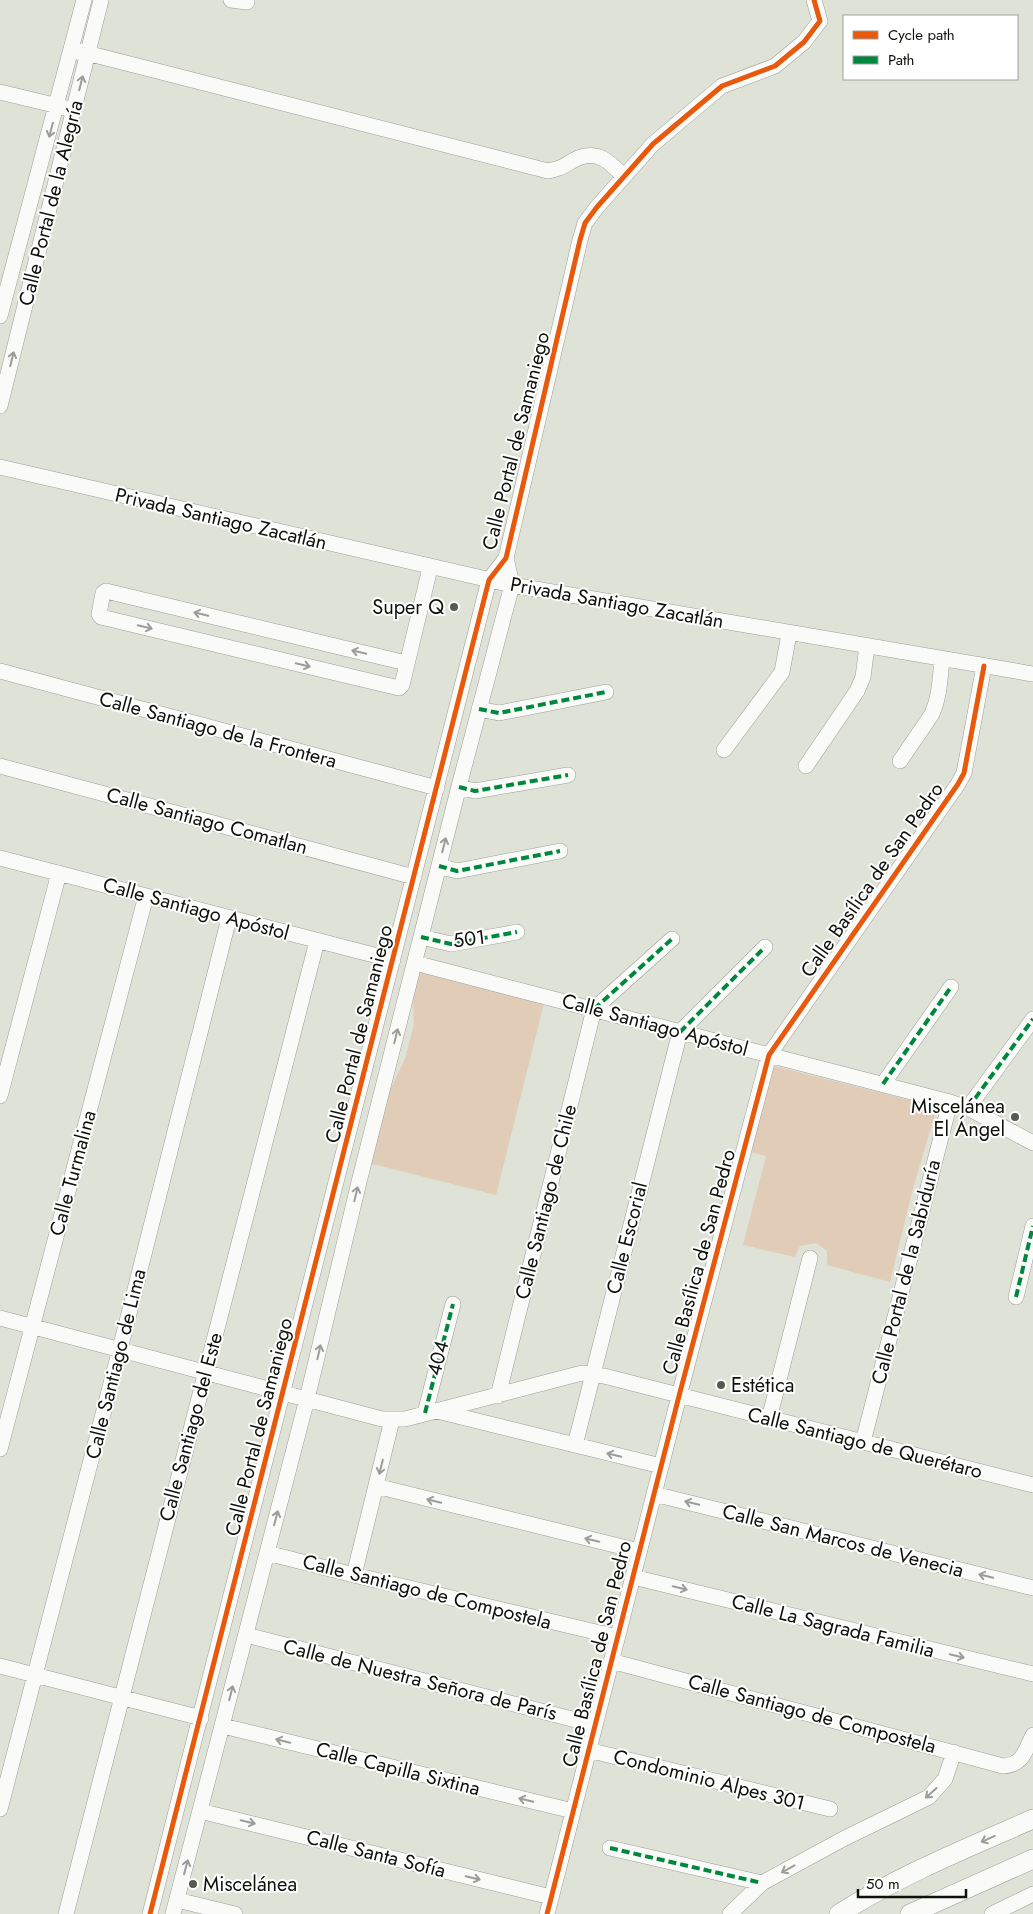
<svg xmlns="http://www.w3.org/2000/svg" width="1033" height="1914" font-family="Jost,sans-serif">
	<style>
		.green { fill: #e1ccb8 }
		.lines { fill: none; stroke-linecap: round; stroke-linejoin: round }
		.minor-casing { stroke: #9c9e97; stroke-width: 16 }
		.major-casing { stroke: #9c9e97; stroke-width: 20 }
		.minor { stroke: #fafbf9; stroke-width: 15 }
		.major { stroke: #fafbf9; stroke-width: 19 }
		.quiet { stroke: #00873e; stroke-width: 4; stroke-dasharray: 8 4; stroke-linecap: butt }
		.cycleway-casing { stroke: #fff; stroke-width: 8 }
		.cycleway { stroke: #e8590c; stroke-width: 5 }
		.oneway { stroke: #9c9d99 }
		.poi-dot { fill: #575a52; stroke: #fff; stroke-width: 2 }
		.labels { text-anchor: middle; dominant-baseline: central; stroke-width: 4; stroke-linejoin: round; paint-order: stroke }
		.street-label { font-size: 20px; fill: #0e100a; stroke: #fff }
		.poi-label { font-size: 20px; fill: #0e100a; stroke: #fff; text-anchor: end }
	</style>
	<rect width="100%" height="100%" fill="#dfe2d7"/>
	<!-- green -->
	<path class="green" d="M420,973l124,30 -48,192 -127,-32 20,-71 16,-33 9,-35 -1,-25z
		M774,1066l163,41 -25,85 -22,90 -63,-17v-14l-11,-8 -16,3 -5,11 -52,-12 23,-89 -15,-4z"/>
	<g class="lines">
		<!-- minor casing -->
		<g class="minor-casing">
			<path id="minor" d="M231,0l16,2
				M71,49l477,122c17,-3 17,-7 30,-13 20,-8 32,4 45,18
				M0,92l66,16
				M0,316l84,-316
				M0,406l101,-406
				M0,467l512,118 521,89
				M406,663l-300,-72 -3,2 -4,21 2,3 298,71 3,-3 28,-117
				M0,671l437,117
				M479,709l20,4 107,-21
				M724,750l58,-78 7,-38
				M900,761l32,-47c8,-18 8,-36 10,-55
				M0,766l414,111
				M806,766l51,-75 6,-14 4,-31
				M459,787l16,4 93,-16
				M0,858l393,102
				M439,866l18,5 103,-20
				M421,937l30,7 66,-12
				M415,963l535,139 18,6 65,35
				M883,1084l68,-97
				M0,1096l59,-223
				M968,1108l65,-89
				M1016,1297l17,-71
				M0,1318l382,101h23l177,-46 22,3 429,109
				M498,1396l96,-387 78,-70
				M437,1411l224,55
				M425,1413l28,-109
				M769,1419l41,-161
				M863,1442l87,-340
				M575,1445l105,-413 85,-85
				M0,1449l146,-553
				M376,1486l263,65
				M654,1494l379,94
				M267,1553l87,22 263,62
				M354,1575l38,-155
				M633,1577l400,97
				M246,1635l349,90
				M611,1661l392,105c20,-1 22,-15 30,-31
				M0,1666l201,52
				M223,1726l350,85
				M588,1750l242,59
				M0,1809l120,-460 109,-431
				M200,1811l351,86
				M610,1848l152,35
				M177,1900l58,14
				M66,1914l251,-973
				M150,1914l339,-1334 17,-22 74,-318 5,-17 12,-16 56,-63 69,-58 53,-20 29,-24 16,-21 -6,-21
				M173,1914l134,-515 52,-217 98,-388 55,-209 -6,-27
				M547,1914l132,-518 90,-341 189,-271 6,-11 20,-107
				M730,1914l32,-31 83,-45 84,-41 16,-18 9,-27
				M992,1914l41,-20"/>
		</g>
		<!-- major casing -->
		<g class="major-casing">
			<path id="major" d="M839,1914c61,-39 128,-66 194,-95
				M910,1914l123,-55"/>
		</g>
		<!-- minor -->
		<use href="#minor" class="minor"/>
		<!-- major -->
		<use href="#major" class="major"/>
		<!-- quiet -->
		<path class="quiet" d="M479,709l20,4 107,-21
			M459,787l16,4 93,-16
			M439,866l18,5 103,-20
			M421,937l30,7 66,-12
			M594,1009l78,-70
			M680,1032l85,-85
			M883,1084l68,-97
			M968,1108l65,-89
			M1016,1297l17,-71
			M425,1413l28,-109
			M610,1848l152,35"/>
		<!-- cycleway casing -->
		<g class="cycleway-casing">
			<path id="cycleway" d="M150,1914l339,-1334 17,-22 74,-318 5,-17 12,-16 56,-63 69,-58 53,-20 29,-24 16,-21 -6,-21
				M547,1914l132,-518 90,-341 189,-271 6,-11 20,-107"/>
		</g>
		<!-- cycleway -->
		<use href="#cycleway" class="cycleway"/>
	</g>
	<!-- one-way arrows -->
	<defs><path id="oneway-shaft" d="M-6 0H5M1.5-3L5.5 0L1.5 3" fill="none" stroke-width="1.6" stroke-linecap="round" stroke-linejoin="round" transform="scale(1.25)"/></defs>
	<g class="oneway">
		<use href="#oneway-shaft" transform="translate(81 83) rotate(-76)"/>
		<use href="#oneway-shaft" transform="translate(51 130) rotate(105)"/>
		<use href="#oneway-shaft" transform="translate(12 359) rotate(-76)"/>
		<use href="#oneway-shaft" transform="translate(201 614) rotate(-166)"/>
		<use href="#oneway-shaft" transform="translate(145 627) rotate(14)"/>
		<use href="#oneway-shaft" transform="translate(359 652) rotate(-167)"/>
		<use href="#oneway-shaft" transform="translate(303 665) rotate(13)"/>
		<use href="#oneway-shaft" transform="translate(444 845) rotate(-76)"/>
		<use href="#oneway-shaft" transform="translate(396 1036) rotate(-76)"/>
		<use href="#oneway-shaft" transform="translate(356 1194) rotate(-77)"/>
		<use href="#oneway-shaft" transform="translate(319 1352) rotate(-77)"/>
		<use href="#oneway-shaft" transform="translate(614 1455) rotate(-166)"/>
		<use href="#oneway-shaft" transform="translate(381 1467) rotate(104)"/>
		<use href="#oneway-shaft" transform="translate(434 1501) rotate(-166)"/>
		<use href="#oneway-shaft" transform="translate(692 1503) rotate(-166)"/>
		<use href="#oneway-shaft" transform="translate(276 1518) rotate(-75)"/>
		<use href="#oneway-shaft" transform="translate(592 1540) rotate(-166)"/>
		<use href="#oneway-shaft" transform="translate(986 1576) rotate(-166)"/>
		<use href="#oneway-shaft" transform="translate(680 1588) rotate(14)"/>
		<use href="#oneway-shaft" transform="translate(957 1656) rotate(14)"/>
		<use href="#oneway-shaft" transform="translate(231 1693) rotate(-76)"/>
		<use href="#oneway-shaft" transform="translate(283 1741) rotate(-166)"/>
		<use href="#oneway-shaft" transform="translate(931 1793) rotate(138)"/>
		<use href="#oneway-shaft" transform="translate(526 1800) rotate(-166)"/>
		<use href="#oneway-shaft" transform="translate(248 1822) rotate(14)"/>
		<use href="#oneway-shaft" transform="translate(988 1839) rotate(156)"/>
		<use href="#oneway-shaft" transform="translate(186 1867) rotate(-75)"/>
		<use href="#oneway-shaft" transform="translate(788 1869) rotate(151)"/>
		<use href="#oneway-shaft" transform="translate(473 1878) rotate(14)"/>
	</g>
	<!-- markers -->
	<g class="poi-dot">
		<circle cx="454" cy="607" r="5"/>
		<circle cx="1015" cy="1117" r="5"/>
		<circle cx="721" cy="1385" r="5"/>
		<circle cx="193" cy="1884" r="5"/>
	</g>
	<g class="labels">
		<!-- street labels -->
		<g class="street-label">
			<text transform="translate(51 203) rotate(-76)">Calle Portal de la Alegría</text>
			<text transform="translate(516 441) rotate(-76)">Calle Portal de Samaniego</text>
			<text transform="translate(221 519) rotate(13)">Privada Santiago Zacatlán</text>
			<text transform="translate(617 603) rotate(10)">Privada Santiago Zacatlán</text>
			<text transform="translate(218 730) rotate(15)">Calle Santiago de la Frontera</text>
			<text transform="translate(207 821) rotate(15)">Calle Santiago Comatlan</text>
			<text transform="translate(872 880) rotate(-55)">Calle Basílica de San Pedro</text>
			<text transform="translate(196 909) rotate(15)">Calle Santiago Apóstol</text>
			<text transform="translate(469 939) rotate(-7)">501</text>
			<text transform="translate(655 1025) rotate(15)">Calle Santiago Apóstol</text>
			<text transform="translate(359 1034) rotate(-76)">Calle Portal de Samaniego</text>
			<text transform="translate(73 1173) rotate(-75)">Calle Turmalina</text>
			<text transform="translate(546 1202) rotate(-76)">Calle Santiago de Chile</text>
			<text transform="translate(627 1238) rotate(-76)">Calle Escorial</text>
			<text transform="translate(699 1262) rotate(-75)">Calle Basílica de San Pedro</text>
			<text transform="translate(906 1272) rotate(-76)">Calle Portal de la Sabiduría</text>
			<text transform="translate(438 1358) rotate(-75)">404</text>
			<text transform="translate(116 1364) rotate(-76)">Calle Santiago de Lima</text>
			<text transform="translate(191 1427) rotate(-75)">Calle Santiago del Este</text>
			<text transform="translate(259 1427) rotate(-76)">Calle Portal de Samaniego</text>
			<text transform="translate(865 1443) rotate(14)">Calle Santiago de Querétaro</text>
			<text transform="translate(843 1541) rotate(14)">Calle San Marcos de Venecia</text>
			<text transform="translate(427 1592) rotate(14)">Calle Santiago de Compostela</text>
			<text transform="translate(833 1626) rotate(14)">Calle La Sagrada Familia</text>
			<text transform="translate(597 1654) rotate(-76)">Calle Basílica de San Pedro</text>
			<text transform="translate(420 1680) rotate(14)">Calle de Nuestra Señora de París</text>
			<text transform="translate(812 1714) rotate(15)">Calle Santiago de Compostela</text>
			<text transform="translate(398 1769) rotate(14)">Calle Capilla Sixtina</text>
			<text transform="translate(709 1780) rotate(14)">Condominio Alpes 301</text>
			<text transform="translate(376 1854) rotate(14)">Calle Santa Sofía</text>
		</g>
		<!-- poi labels -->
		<g class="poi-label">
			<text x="444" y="607">Super Q</text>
			<text x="1005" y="1106">Miscelánea<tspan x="1005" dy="23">El Ángel</tspan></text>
			<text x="731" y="1385" text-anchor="start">Estética</text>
			<text x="203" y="1884" text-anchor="start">Miscelánea</text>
		</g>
	</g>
	<!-- legend -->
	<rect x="843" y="15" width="175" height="65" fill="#ffffff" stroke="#9f9f9d"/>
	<rect x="853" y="31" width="25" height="8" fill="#e8590c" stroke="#9f9f9d"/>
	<text x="888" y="40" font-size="15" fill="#0e100a">Cycle path</text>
	<rect x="853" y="56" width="25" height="8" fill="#00873e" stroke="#9f9f9d"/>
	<text x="888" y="65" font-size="15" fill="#0e100a">Path</text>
	<!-- scale -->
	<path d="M858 1889v8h108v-8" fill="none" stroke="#0e100a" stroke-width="2.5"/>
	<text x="866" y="1889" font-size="15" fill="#0e100a" stroke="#ffffff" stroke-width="4" paint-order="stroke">50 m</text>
</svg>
